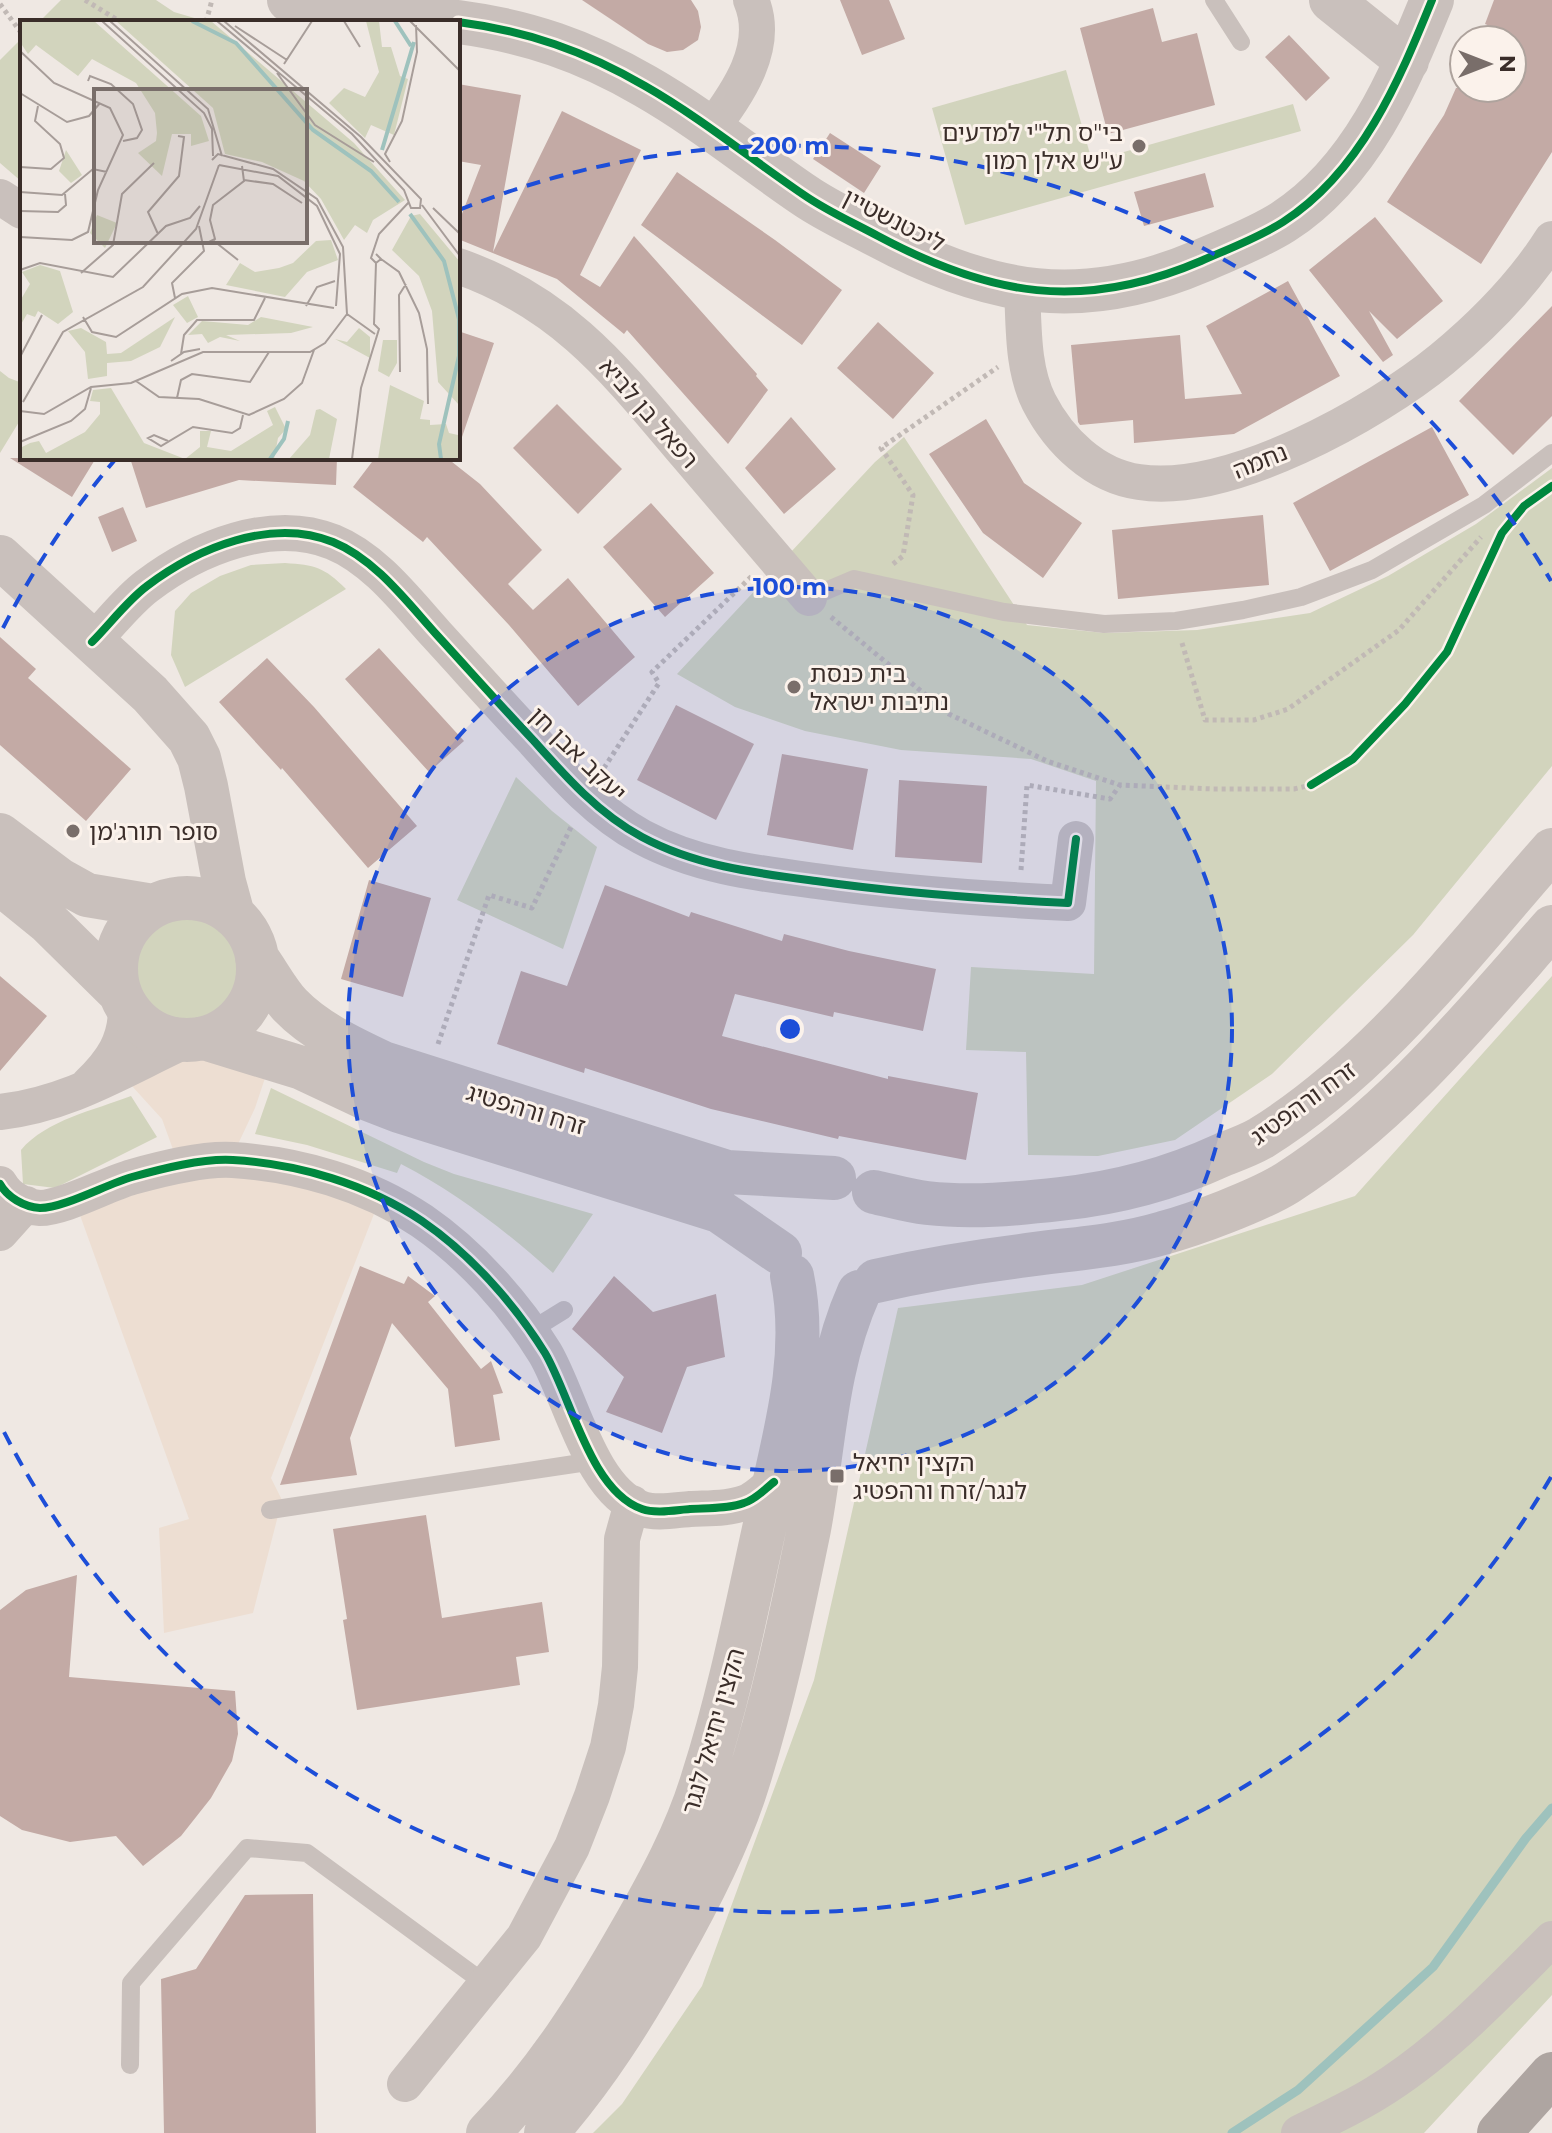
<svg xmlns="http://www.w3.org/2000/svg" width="1552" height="2133" font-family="Montserrat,'Noto Sans Hebrew',sans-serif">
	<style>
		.green { fill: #d2d4bd }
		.plaza { fill: #edded2 }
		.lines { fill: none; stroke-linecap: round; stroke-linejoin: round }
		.stream { stroke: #9ec2bd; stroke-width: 9 }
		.building { fill: #c3aaa5 }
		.path { stroke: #c1b9b5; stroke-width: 5; stroke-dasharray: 4 4; stroke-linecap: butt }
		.service { stroke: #c9c0bc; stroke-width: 18 }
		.minor { stroke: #c9c0bc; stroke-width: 36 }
		.tertiary { stroke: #c9c0bc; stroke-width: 44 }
		.primary { stroke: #aea5a1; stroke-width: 44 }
		.cycleway-casing { stroke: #fbf2eb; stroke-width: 13 }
		.cycleway { stroke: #00873e; stroke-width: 8 }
		.ring { fill: none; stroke: #1d4ed8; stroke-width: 4; stroke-dasharray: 14 10 }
		.poi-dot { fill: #796e6a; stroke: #fbf2eb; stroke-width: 3 }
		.labels { text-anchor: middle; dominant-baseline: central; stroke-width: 6; stroke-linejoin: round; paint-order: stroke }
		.poi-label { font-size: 24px; fill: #3a2d29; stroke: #fbf2eb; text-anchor: start }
		.street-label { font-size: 24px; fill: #3a2d29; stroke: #fbf2eb }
		.inset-river { fill: none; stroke: #9ec2bd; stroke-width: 4 }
		.inset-road { fill: none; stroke: #a79d99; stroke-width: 2 }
		.view { fill: #796e6a; fill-opacity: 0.15; stroke: #796e6a; stroke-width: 4 }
		.inset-edge { fill: none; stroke: #3a2d29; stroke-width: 4 }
		.centre { fill: #1d4ed8; stroke: #fbf2eb; stroke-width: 4 }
		.ring-label { font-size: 24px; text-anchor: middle; font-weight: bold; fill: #1d4ed8; stroke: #fbf2eb; stroke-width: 6; stroke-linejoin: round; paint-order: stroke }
	</style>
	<rect width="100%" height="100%" fill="#efe8e3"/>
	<!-- green -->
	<path class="green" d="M61,0h95l18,12 34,10h-169z
		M22,38v144l-22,-19v-103z
		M1066,70l26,91 201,-57 8,27 -336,94 -33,-117z
		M0,371l9,7 13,5v34l-22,36z
		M904,437l123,188 77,8 93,-3 113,-17 78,-37 88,-52 76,-56v298l-139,169 -141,139 -97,66 -77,16 -70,-1 -2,-103 -60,-2 5,-83 123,7 2,-193 -65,-22 -130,-9 -96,-19 -70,-24 -58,-33 198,-212z
		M285,563c30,2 39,4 61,26l-161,98 -14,-32 4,-44 16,-18 29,-17 31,-11z
		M516,777l36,34 45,36 -34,102 -106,-49z
		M129 969a58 58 0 1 1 116 0a58 58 0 1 1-116 0Z
		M1552,976v1019l-128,138h-831l29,-29 80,-118 112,-306 84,-372 184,-23 273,-89z
		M271,1088l153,74 30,12 139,40 -40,59c-47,-42 -96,-80 -152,-109l-4,9 -90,-28 -52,-11z
		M131,1096l26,41 -102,51 -32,-4 -2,-34c25,-30 74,-40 110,-54z"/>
	<!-- plaza -->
	<path class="plaza" d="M162,1052l110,5 -17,51 -24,51 150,37 -110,282 11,22 -29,113 -89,20 -5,-105 30,-9 -113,-315 103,-38 -17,-47 -41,-45z"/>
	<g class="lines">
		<!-- stream -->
		<path class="stream" d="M1232,2133l66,-43 135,-123 93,-129 26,-30"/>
	</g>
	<!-- building -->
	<path class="building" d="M582,0h109l7,11 3,16 -3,13 -15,10 -16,2 -19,-8z
		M840,0h49l16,39 -43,16z
		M1494,0h58v152l-71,112 -94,-62 57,-87 12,-27h56v-53l-27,-11z
		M1153,8l9,34 35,-9 18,72 -107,29 -28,-106z
		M1289,35l41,43 -24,23 -41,-44z
		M458,84l63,11 -28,157 69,-141 79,39 -61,125 20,12 34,-51 123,138 -1,2 12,14 -40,54 -101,-114 -3,4 -67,-55 -99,-40v-15l23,-59 -23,-4z
		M830,133l51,33 -17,27 -51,-34z
		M677,172l98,68 67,50 -40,55 -161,-120z
		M1205,173l9,34 -70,19 -10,-34z
		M1375,217l68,84 -46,38 -28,-28 24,44 -10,7 -74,-92z
		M1288,281l52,95 -106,58 -100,9 -1,-23 -53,5 -2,-3 -7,-77 109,-10 5,64 57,-5 -36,-68z
		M1552,306v110l-39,39 -54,-54z
		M878,322l56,51 -41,46 -56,-51z
		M458,331l36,12 -32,94 -4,-1z
		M557,404l65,65 -44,45 -65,-66z
		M791,417l45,52 -52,45 -39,-46z
		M986,419l38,64 58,40 -39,55 -60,-45 -54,-79z
		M1432,427l37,68 -139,76 -37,-68z
		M10,458h86l-24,39z
		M130,458h207l-1,27 -97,-5 -93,28z
		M375,458h72l33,26 62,66 -34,34 25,26 35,-32 67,79 -57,49 -69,-81 -82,-88 -4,5 -70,-55z
		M651,503l63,70 -49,44 -62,-70z
		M123,507l14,34 -25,11 -14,-35z
		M1263,515l6,70 -151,14 -6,-69z
		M0,637l36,32 -8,9 103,91 -45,52 -86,-76z
		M379,648l85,93 -35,31 -84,-93z
		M267,658l47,49 103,119 -49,42 -86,-100 -1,2 -62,-68z
		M676,705l78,39 -38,76 -79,-40z
		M782,754l86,15 -15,81 -86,-15z
		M899,780l88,6 -5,77 -87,-6z
		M369,880l62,18 -28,99 -62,-18z
		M605,885l84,32 2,-5 91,29 2,-7 65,17 87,18 -13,62 -89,-19 -1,5 -98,-23 -13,42 166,43v-3l90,17 -12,67 -127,-24 -1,3 -127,-30 -126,-41 -1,5 -87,-29 24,-73 46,15z
		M0,976l47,40 -47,55z
		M360,1266l44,18 4,-8 27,20 -7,6 53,67 10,-8 12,32 -10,2 7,45 -45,7 -7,-58 -56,-66 -42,115 7,37 -77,10z
		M614,1276l39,36 63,-18 9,63 -38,10 -25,66 -56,-21 18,-35 -52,-48z
		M426,1515l16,103 100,-16 7,50 -33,5 4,28 -163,25 -14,-90 4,-1 -14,-90z
		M77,1575l-8,102 166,14 3,43 -6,27 -21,37 -30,38 -38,30 -27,-30 -46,6 -48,-12 -22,-14v-206l26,-20z
		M313,1894l3,239h-152l-3,-154 35,-10 49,-74z"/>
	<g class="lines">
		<!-- path -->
		<path class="path" d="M85,0l36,22
			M0,4l22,30
			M206,22l6,-22
			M893,564l10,-8 10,-61 -32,-47 117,-81
			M831,617l118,97 98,47 73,24 93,4h81l17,-4
			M1182,643l23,77h49l34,-11 111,-79 82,-93
			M604,768l55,-85 -7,-11 100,-96
			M1021,870l6,-85 83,14 10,-14
			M438,1044l51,-149 43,13 40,-83"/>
		<!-- service -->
		<path class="service" d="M1214,0l27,42
			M809,598l45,-19 150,33 100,12 72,-3 67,-11 58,-13 71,-27 112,-65 68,-52
			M530,1331l34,-21
			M270,1510l324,-49
			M130,2065l1,-82 116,-135 60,5 180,132"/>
		<!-- minor -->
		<path class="minor" d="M711,129c26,-35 60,-82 40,-129
			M0,197l22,14
			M458,266c106,37 158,105 228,188 41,48 82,96 123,144
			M1022,289c2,37 0,79 17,113 20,39 56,74 100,80 89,14 236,-68 303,-123 41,-34 82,-76 110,-120
			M92,642c18,-18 35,-41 55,-56 50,-38 125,-69 186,-44 42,17 74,60 103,92 33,36 65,72 98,107 32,36 65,73 108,96 54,29 113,36 174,44 84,12 168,18 252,22l8,-64
			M88,1085c24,-23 39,-44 38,-80
			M0,1112c70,-8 124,-43 187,-72
			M0,1184c7,13 24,23 40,24 24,0 67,-24 92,-31 29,-8 71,-19 101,-17 66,4 134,24 189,61 48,33 92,82 123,132 26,44 45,138 97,156 14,5 34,1 48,0 17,-1 38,0 54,-6 11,-3 21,-14 30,-21
			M0,1233l26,-29
			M405,2084l119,-147 48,-90 20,-51 16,-49 8,-42 4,-38 2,-128 10,-36
			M1299,2133c26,-13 53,-25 77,-40 67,-41 121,-99 176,-154"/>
		<!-- tertiary -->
		<path class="tertiary" d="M289,0l167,22
			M1331,0l76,61
			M458,22c69,9 127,29 187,64 56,32 106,73 159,109 23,16 50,28 74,41 112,60 204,76 323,25 27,-12 57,-23 82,-39 78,-50 116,-141 149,-222
			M0,557l150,137 39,44 10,20 7,28 18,96 9,33
			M0,835l60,45 27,15 66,11
			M0,883l49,40 71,70
			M116 969a71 71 0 1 1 142 0a71 71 0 1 1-142 0Z
			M257,958c11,15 20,33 33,47 25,26 61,43 93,58l344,109 107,6
			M204,1038l98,30 66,31 31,12 320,100 61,42
			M874,1192c18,4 35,9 53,11 44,5 89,1 133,-4 57,-6 110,-20 162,-44 13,-5 27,-10 39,-17 117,-73 201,-186 291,-288
			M876,1281c48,-11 96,-19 144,-25 48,-7 96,-9 143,-23 33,-9 95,-32 124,-50 105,-67 183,-163 265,-256
			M488,2133c58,-60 102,-129 143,-201 28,-49 56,-100 72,-154 27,-84 44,-172 63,-258 17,-80 43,-162 26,-244
			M546,2133c49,-55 87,-116 123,-180 29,-51 56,-103 75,-159 28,-86 47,-177 65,-265 15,-80 16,-161 50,-237"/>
		<!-- primary -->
		<path class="primary" d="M1499,2133l53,-59"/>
		<!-- cycleway casing -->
		<g class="cycleway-casing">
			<path id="cycleway" d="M458,22c69,9 127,29 187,64 56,32 106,73 159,109 23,16 50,28 74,41 112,60 204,76 323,25 27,-12 57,-23 82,-39 78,-50 116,-141 149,-222
				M92,642c18,-18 35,-41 55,-56 50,-38 125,-69 186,-44 42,17 74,60 103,92 33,36 65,72 98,107 32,36 65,73 108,96 54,29 113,36 174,44 84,12 168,18 252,22l8,-64
				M1311,785l42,-26 52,-55 42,-52 55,-119 22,-27 28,-20
				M0,1184c7,13 24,23 40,24 24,0 67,-24 92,-31 29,-8 71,-19 101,-17 66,4 134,24 189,61 48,33 92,82 123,132 26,44 45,138 97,156 14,5 34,1 48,0 17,-1 38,0 54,-6 11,-3 21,-14 30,-21"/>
		</g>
		<!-- cycleway -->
		<use href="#cycleway" class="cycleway"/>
	</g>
	<!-- distance rings -->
	<circle cx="790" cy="1029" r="442" fill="#1d4ed8" fill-opacity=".12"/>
	<g class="ring">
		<circle cx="790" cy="1029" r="442"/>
		<path d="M1551 1477A883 883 0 0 1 3 1430M3 628A883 883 0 0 1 114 461M459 210A883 883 0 0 1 1551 581"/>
	</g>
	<!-- markers -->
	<g class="poi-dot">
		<circle cx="1139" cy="146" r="8"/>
		<circle cx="794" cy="687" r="8"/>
		<circle cx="73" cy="831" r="8"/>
		<rect x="829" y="1468" width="16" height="16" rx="4"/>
	</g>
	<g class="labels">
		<!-- poi labels -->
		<g class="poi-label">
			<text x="1123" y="132" text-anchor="end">בי"ס תל"י למדעים<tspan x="1123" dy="28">ע"ש אילן רמון</tspan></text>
			<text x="810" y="673">בית כנסת<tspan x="810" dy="28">נתיבות ישראל</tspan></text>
			<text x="89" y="831">סופר תורג'מן</text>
			<text x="853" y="1462">הקצין יחיאל<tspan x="853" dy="28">לנגר/זרח ורהפטיג</tspan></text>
		</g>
		<!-- street labels -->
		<g class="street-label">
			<text transform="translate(894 220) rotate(27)">ליכטנשטיין</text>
			<text transform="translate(649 413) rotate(49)">רפאל בן לביא</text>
			<text transform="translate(1260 461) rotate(-22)">נחמה</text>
			<text transform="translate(578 754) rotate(44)">יעקב אבן חן</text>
			<text transform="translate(1303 1103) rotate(-36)">זרח ורהפטיג</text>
			<text transform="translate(526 1109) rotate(17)">זרח ורהפטיג</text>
			<text transform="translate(713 1731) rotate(-74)">הקצין יחיאל לנגר</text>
		</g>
	</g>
	<!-- overview -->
	<g transform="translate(20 20)">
		<rect width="440" height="440" fill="#efe8e3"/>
		<path d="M0,1h74l107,95 8,25 -18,5v-12h-19l-10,42 -24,-23 18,-12 1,-8 -2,-20 -19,-30 -44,-24 -14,17 -42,-31 -8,9 -8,-12zM96,1h95l143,122 51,57 -32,20 -6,13 -12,-8 -11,15 -23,-41 -17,-18 -42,-19 -37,-8 -12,-46zM346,1h13l3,26h9l9,29 8,3 -14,56 -23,-10 -6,13 -36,-35 15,-15 21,9 14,-25zM46,130l16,25 -11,8 -12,-12zM400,194l40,48 -1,143 -21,-23 -6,-71 -13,-35 -27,-26 19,-34zM77,195l20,8 -12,25 -15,-15zM311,220l7,20 -31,12 -22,25 -59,-12 14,-22 15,9 24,-4 14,-5 23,-22zM20,245l20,6 13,41 -15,12 -20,-13 -3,6 -8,-3 -7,12v-25l10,-17 -8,-12zM168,276l10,21 -11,6 -14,-18zM155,297l-15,30 -29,14 -24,2v13l-19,3 -3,-27 -17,-21 13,-3 25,14 1,12 14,-1zM241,297l52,10 -22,6 -65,2 14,6 -20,-4 -12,6 -6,-9 -14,1 14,-14 46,4zM339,308l11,9v21l-35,-19 12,3zM363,320h14v23l-8,14 -11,-6zM370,365l34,16 -4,18 10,1v5l16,-1 3,9 9,2v24h-80zM91,368l33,55 41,16 15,-12v-16h11l-4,16 24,4 42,-26 -6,-14 8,-4 11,22 -8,9 -4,21h-254v-11l10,-5 9,-2 7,12 39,-21 15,-18v-12l-10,-1 3,-11zM300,389l17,10 -8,40h-40l21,-24 6,-25z" fill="#d2d4bd"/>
		<path class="inset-river" d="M172,1l44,22 77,87 58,41 28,31M375,1l16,25M362,130l32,-108M390,194l34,47 15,58v37l-20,88 2,15M250,439l14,-20 4,-18"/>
		<path class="inset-road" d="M82,1l102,92 8,16 1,27M90,1l98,88 14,47M197,1l135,113 52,56 7,18h9l1,-9 -60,-62 -137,-116M324,1l16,26M390,1l50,50M215,6l52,34M0,31l34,32 56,25 13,27 -25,55 -10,42 -16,8 -52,-3M264,44l28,-43M257,53l38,52 59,37M68,61l2,-5 21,8 22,20 9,26 -5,8 -14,3M0,73l47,29 22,-6 11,-13M192,140l6,-6 55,15 44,30 26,48 4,67M370,142l-5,-8 17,-33 15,-69 -1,-27M199,145l59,11 39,30 23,48 -4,52M0,147l31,2 13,-11 -4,-14 -25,-23 3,-15M224,160l29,4 29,19M0,172l42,3 31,-26 14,3M402,185l38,51M413,188l26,25M0,191l38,1 8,-7 -1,-11M138,214l-10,-22 31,-36 5,-39 -6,-1M194,221l24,19M185,224l10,-5 -5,-19 3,-15 31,-24 -2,-15M361,239l18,13 20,41 8,36 1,55M356,243l-5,-5 8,-24 30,-32M0,250l20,-7 73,14 53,-51 24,-8 10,-12M61,253l32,-28 9,-51 32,-31M155,278l-3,-15 32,-32 -5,-25M286,286l11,-19 18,-6M327,294l28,20M63,297l9,15 24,5 66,-43 30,-6 122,20M161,334l3,-19 13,-15h57l11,-22M0,337l22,-42M151,341l13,-9 16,-3M380,352l-1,-77 7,-11M116,361l23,16 40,2 50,16 35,-16 18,-16 12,-33M157,378l4,-18 11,-6 58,8 19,-30M3,382l40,-70 80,-45 53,-58 23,-64M0,391l24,3 47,-27 40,-4 72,-31h107l15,-9 22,-29M148,421l-14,-6 -6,3 13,8 32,-19 39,6 8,-5 3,-13M0,422l51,-21 14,-12 6,-21M332,439l9,-71 18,-59 -5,-5 2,-61 5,-4 -5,-5"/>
		<path class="view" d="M74,69h213v154h-213z"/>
		<rect width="440" height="440" class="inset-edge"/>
	</g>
	<circle cx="790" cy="1029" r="12" class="centre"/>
	<g class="ring-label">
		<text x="790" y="154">200 m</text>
		<text x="790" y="595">100 m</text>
	</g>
	<!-- north arrow -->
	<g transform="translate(1488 64) rotate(90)"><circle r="38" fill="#fbf2eb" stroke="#aea39d" stroke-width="2"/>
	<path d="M0-6L14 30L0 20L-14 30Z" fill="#796e6a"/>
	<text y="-12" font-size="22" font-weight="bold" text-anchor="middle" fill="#3a2d29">N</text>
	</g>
</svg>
